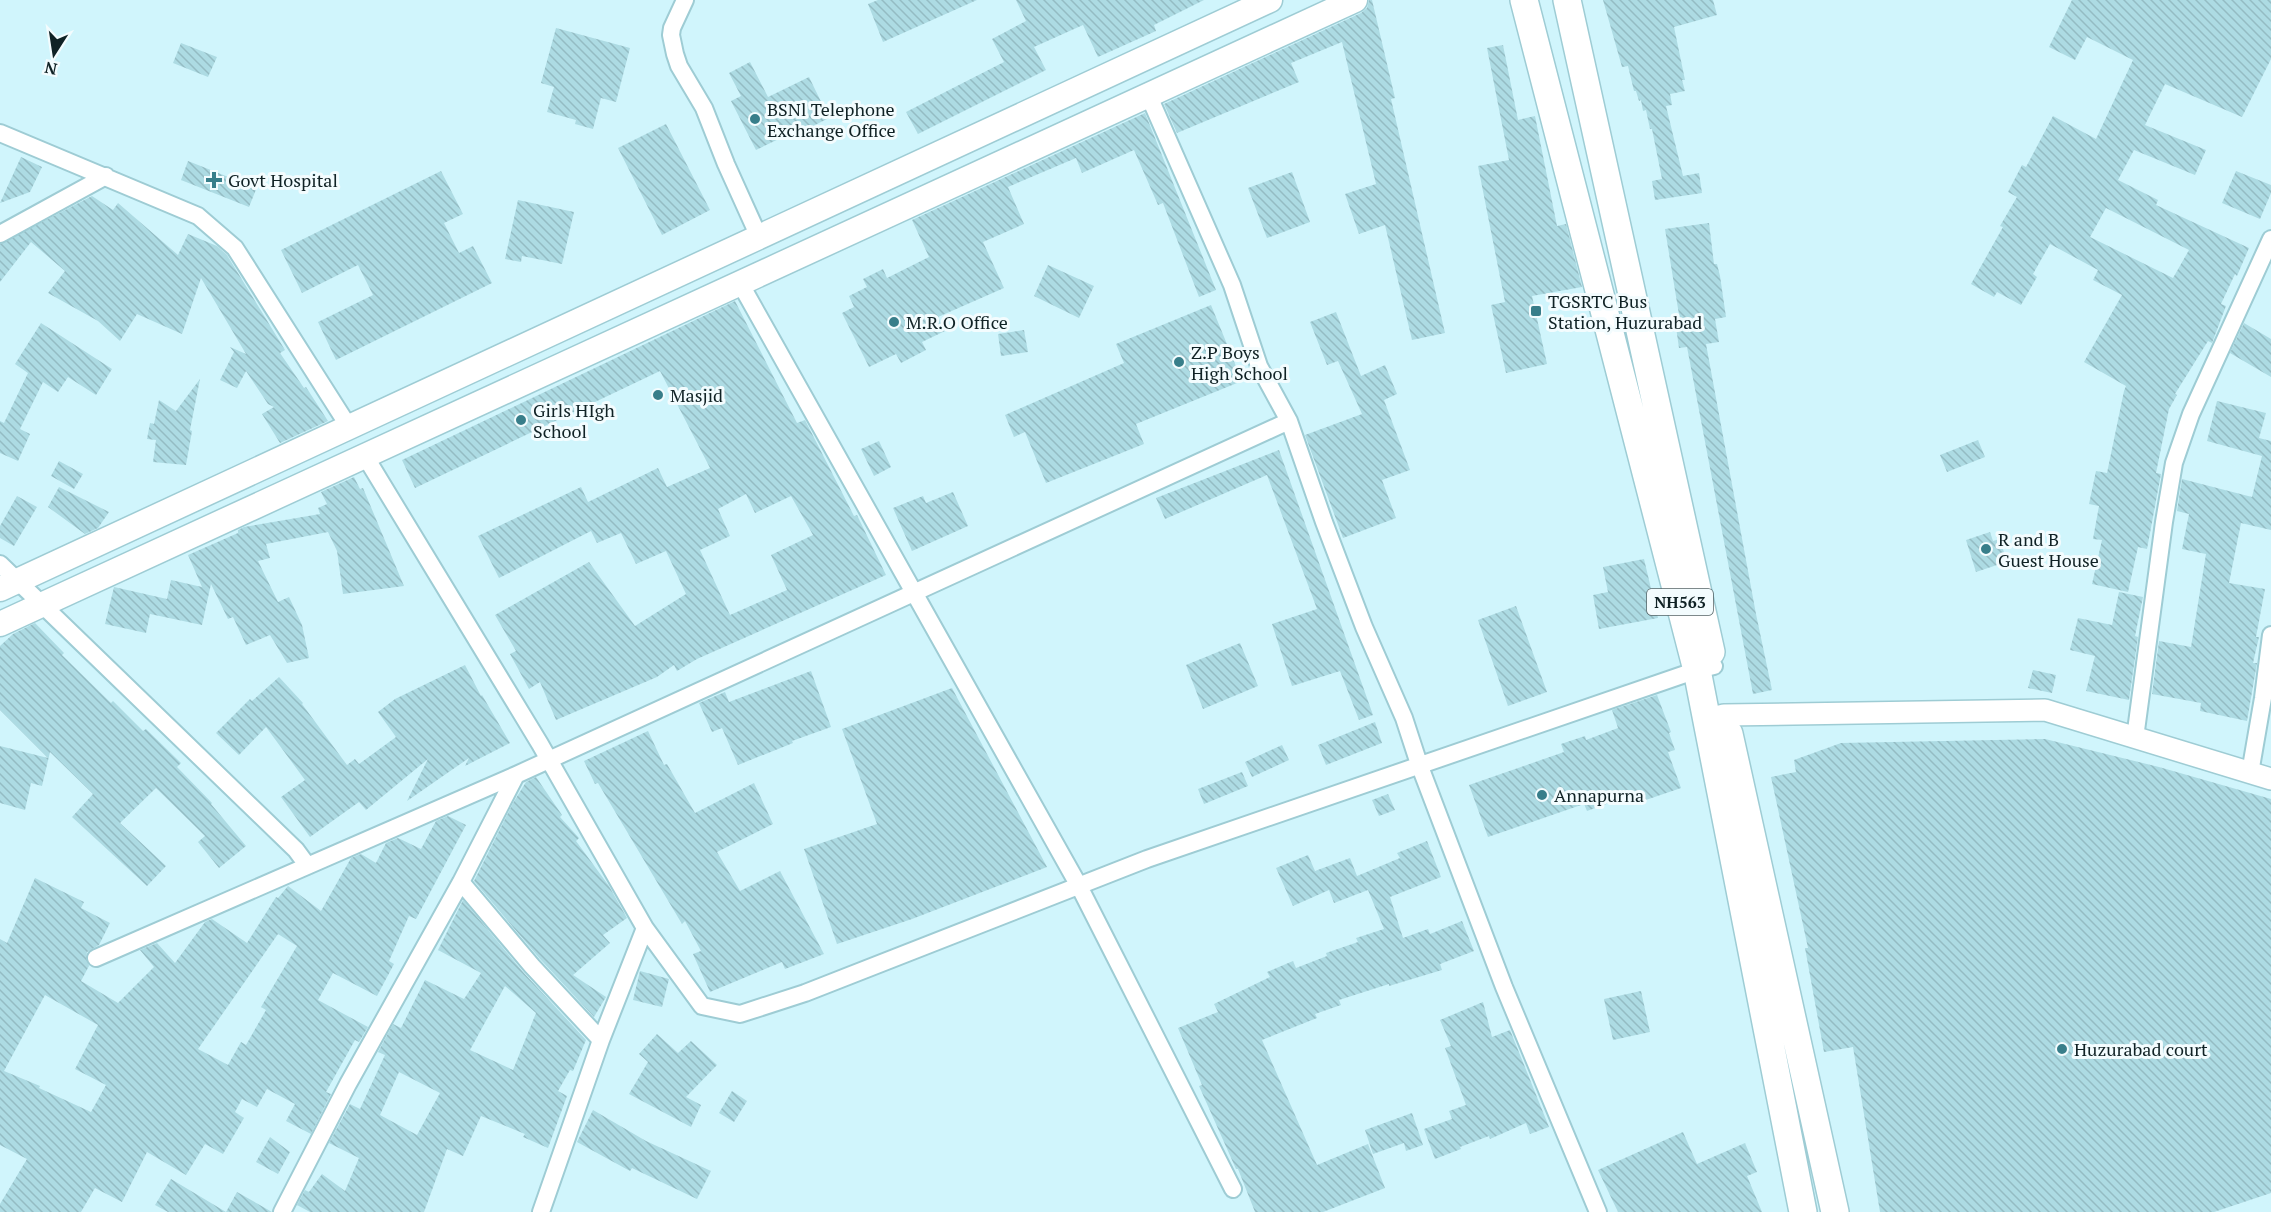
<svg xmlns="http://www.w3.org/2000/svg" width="2271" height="1212" font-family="'PT Serif',serif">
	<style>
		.building { fill: url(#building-back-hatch); fill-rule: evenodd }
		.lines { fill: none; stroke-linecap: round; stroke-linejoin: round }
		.minor-casing { stroke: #9eccd4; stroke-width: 20 }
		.tertiary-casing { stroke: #9eccd4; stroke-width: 24 }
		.secondary-casing { stroke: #9eccd4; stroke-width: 27 }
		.trunk-casing { stroke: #9eccd4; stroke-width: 30 }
		.minor { stroke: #fff; stroke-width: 16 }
		.tertiary { stroke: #fff; stroke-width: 21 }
		.secondary { stroke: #fff; stroke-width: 24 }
		.trunk { stroke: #fff; stroke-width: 27 }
		.poi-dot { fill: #387e8a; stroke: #f3fcfe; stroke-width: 2 }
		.labels { text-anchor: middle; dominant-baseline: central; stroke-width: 6; stroke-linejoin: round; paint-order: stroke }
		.shield { fill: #f3fcfe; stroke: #546366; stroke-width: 1.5 }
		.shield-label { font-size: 16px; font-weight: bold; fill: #102225 }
		.poi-label { font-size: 18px; fill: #102225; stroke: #f3fcfe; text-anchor: start }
	</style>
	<defs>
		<pattern id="building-back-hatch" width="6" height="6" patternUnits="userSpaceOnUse" patternTransform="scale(1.5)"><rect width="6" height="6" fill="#addbe3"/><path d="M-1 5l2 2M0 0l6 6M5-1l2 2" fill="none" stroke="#94bcc3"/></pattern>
	</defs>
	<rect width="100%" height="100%" fill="#d0f5fc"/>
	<!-- building -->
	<path class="building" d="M878,0h99l-94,42 -15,-38z
		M1016,0h188l-50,25 2,6 -58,26 -15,-32 -49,22 12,23 -128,64 -12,-22 98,-50 -12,-23 34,-18z
		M1369,0h3l23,98 -4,1 54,234 -33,7 -27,-115 -26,9 -14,-40 31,-10 -34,-142 -51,21 8,19 -122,51 -13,-29 197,-91 6,-5z
		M1603,0h110l4,15 -43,12 11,53h-3l3,11 -15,3 2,11 -6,1 17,70 16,-3 3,20 -47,7 -3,-19 10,-2 -10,-50h-2l-4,-19 -3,1 -2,-11 -2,1 -3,-10h-2l-6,-25 -6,1z
		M2072,0h199v59l-29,58 -77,-33 -20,41 61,25 -11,25 -61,-25 -16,30 40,20 -2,5 93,43 -12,28 -2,-2 -14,30 5,2 -14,37 -4,-2 -33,53 2,1 -8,14 -13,64 5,1 -14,75 -9,-2 -10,45 -36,-8 10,-44 -9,-1 6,-33 -10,-2 7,-33 11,2 17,-82 2,-5 -42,-24 38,-67 -29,-15 5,-10 -48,-26 -17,30 4,3 -16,28 -24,-13 -3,5 -23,-13 32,-57 -3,-1 17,-29 -9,-5 14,-27 4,2 27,-51 43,23 37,-79 -46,-23 -12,23 -26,-13zM2106,208l83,42 -16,28 -83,-41z
		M556,28l74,20 -14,54 -15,-4 -8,31 -18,-5 1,-4 -29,-8 7,-25 -13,-4z
		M181,43l36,14 -9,20 -35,-14z
		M1503,45l15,75 17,-4 22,110 9,-2 16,63 -50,9 15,68 -41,9 -15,-68 14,-3 -27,-136 31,-6 -22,-112z
		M750,62l18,35 41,-20 20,41 -44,22 -2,-3 -27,13 -25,-49 10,-5 -12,-23z
		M1145,113l71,177 -17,7 -36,-94 -5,2 -24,-55 -52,23 -6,-15 -68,29 16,37 -41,18 21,46 -66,29 7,14 -23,11 4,8 -25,13 -5,-9 -27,13 -27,-54 12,-6 -5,-11 18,-9 -4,-8 20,-10 4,9 42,-21 -17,-37z
		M666,124l44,86 -48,25 -44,-87z
		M21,157l21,10 -12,25 -30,11z
		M188,161l53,21 3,-6 15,6 -10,25 -68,-27z
		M441,171l22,43 -19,9 15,30 14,-7 19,37 -156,77 -18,-38 55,-27 -15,-30 -56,28 -21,-43z
		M2236,171l35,14v8l-11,26 -38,-16z
		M1292,172l18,50 -43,16 -19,-50z
		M92,196l21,14 5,-7 60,52 10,-21 29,12 10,9 58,95 -5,3 24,35 2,-1 22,34 -48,22 -18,-29 12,-7 -6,-3 -22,-33 -9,17 -17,-8 14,-28 -4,-5 16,7 -45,-76 -19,56 -45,-20 -17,27 -22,-20 -50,-28 17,-22 -34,-29 -31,40v-38z
		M518,200l56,12 -12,52 -40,-8 -1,6 -16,-3z
		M1709,223l5,41h3l3,12 6,41 -11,2 4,23 -13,2 50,270 16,76 -19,4 -66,-347 -8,1 -3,-21h5l-16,-98z
		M1048,265l46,21 -15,32 -45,-22z
		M735,301l62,122 8,-3 49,96 3,-1 29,60 -189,84 -20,12 -3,-6 -17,12 -101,43 -16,-38 -11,7 -19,-35 6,-3 -21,-36 94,-53 46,64 51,-32 -20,-43 -30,13 -15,-31 -24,10 -6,-12 -92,47 -21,-42 103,-49 7,15 70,-34 9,19 43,-19 -50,-97 -245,117 -13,-28zM746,494l9,19 36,-17 22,39 -42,20 16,35 -57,25 -30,-65 30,-14 -12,-27z
		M1211,305l31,76 -106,43 8,20 -98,39 -21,-51 -11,5 -9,-22 119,-52 -8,-19z
		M1336,312l25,64 24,-11 12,29 -13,6 26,70 -28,10 14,38 -53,20 -38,-103 57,-21 -24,-53 -11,4 -17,-43z
		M41,323l71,46 -16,26 -28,-18 -10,15 -15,-10 -23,47 10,5 -12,27 -18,-8v-32l4,2 24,-50 -13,-9z
		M2244,323l27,16v38l-41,-24z
		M1024,330l4,22 -27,4 -3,-22z
		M200,379l-10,51 2,1 -6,34 -33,-3 3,-22 -9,-1 3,-16 4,1 5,-24 17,11z
		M2217,401l49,12 -7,25 12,3v89l-30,-7 -12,60 36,6 -9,48h3l-6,26h4l-10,58 -47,-10 1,-8 -49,-9 7,-53 32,6 15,-93 -24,-5 7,-35 -12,-3 5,-32 70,18 10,-41 -55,-15z
		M1978,440l7,17 -38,15 -7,-17z
		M879,441l12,26 -17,9 -13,-27z
		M1279,450l94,265 -14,5 -19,-49 -48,15 -20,-62 45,-15 -50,-134 -102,44 -9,-21z
		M59,461l24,13 -9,15 -23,-13z
		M354,477l6,12 3,-1 41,98 -61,8 -6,-43 -9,-19 -62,12 4,14 -12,3 20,41 11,-5 13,28 7,33 -22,5 -17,-28 -24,10 -13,-28 -5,2 -17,-35 -9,41 -52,-11 -4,19 -41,-9 9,-37 53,12 4,-19 31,7 -14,-32 50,-22v-3l6,-3 76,-13 -2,-6 9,-4 -6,-12z
		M59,487l50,25 -11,16 -13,6 -37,-27z
		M953,492l15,34 -56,25 -19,-43 30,-12 3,7z
		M17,496l20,11 -23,39 -14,-8v-12z
		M1990,532l3,9 7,-2 5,17 -7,3 2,5 -24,8 -10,-32z
		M1644,559l14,59 -59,11 -6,-34 15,-3 -5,-25z
		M2119,592l24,5 -8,39 3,1 -9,63 -43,-9 9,-35 -25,-6 8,-32 34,7z
		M1516,606l31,86 -39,14 -30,-86z
		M35,623l29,30 -2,2 49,48 2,-2 30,30 3,-2 35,34 -4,4 35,36 -1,1 35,42 -27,22 -21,-26 7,-6 -49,-48 -36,35 46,43 -19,20 -75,-69 21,-23 -43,-42 -8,34 -11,-3 -6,27 -25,-7v-57l48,12 -48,-48v-64l13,-12z
		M1240,643l18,43 -55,23 -17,-44z
		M465,665l16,31 1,-1 28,48 -45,23 4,-8 -62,43 21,-42 -62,51 -7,-8 -49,35 -29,-40 24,-17 -39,-53 -27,28 -23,-22 34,-34 2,2 27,-24 24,26 -1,1 45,61 8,-6 4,5 37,-27 -18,-25 17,-13z
		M2033,670l23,5 -4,18 -24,-5z
		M811,671l20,56 -39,14 1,2 -55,22 -16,-37 -10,4 -13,-29 26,-11 4,10z
		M952,688l95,179 -135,52 -75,25 -33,-95 73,-25 -35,-95z
		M1657,695l14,37 -2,1 6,17 -7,2 13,36 -41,14 -3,-9 -50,18 -3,-7 -96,33 -19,-52 95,-33 -3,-8 24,-8 1,4 32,-12 -6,-18z
		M1375,722l7,21 -56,22 -8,-20z
		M648,731l16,34 3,-1 28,49 59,-30 19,41 -56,28 23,39 40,-20 44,83 -39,15 -3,-7 -72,30 -17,-38 8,-3 -16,-30 -3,3 -84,-141 -3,1 -11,-23z
		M2045,739l114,28 112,32v394l-57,19h-334l-27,-165 -29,5 -19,-104h3l-37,-171 25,-5 -2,-12 47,-17z
		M1282,745l7,15 -37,17 -7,-15z
		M1242,772l6,14 -44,18 -6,-15z
		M536,777l26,38 -2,2 19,21 -3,3 33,45 18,32 -24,17 7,8 -37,32 33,22 -12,20 -54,-58 -66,-78 39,-78 13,-21z
		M1388,794l7,16 -16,6 -7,-16z
		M448,816l18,9 -50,94 -7,-3 -20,45 5,3 -17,32 -44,-23 -15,27 50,27 -9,15 -4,-2 -29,52 5,2 -20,40 -25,-13 9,-17 -28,-15 -10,18 -15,-8 -7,13 9,6 -21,36 -18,-10 -19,31 -39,-23 -25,50 -27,-14 -14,24h-81v-8l27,-45 -27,-14v-206l7,4 28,-65 49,24 -3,6 29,15 -11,22 -12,7 -1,5 3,9 -8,15 37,22 36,-36 -14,-17 17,-7 18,20 30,-41 7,-3 35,24 29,-46 2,1 10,-12 33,25 30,-53 10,-4 15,9 10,-20 12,-5 23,11 15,-28zM278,934l19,12 -36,61 5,3 -20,35 -5,-3 -13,23 -30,-16zM45,995l53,30 -23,44 31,16 -15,27 -52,-24 1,-2 -36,-15z
		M1427,841l14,36 -51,20 13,41 25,-9 2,5 32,-13 12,30 -34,13 2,6 -53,16v-2l-50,16 2,5 -26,9 2,4 -55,22 55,125 51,-21 17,44 -62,24h-68l-17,-43h-2l-37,-83 3,-1 -24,-57 40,-16 -4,-8 56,-27 -3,-5 26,-11 3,7 31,-12 -1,-3 32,-11 -2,-4 28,-9 -16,-39 -34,13 -5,-13 -36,16 -17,-38 32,-13 7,16 35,-13 7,18 43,-18 -3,-5z
		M463,900l61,73 62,67 -13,31 -3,-1 -12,21 9,5 -19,52 -25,-11 2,-3 -44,-18 -18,40 -16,-7 -23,63h-114l-13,-7 8,-15 4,2 13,-18 23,17 14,-33 -30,-15 21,-39 10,5 25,-54 -7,-3 15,-28 8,4 24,-48 39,19 17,-26 -43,-23zM505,986l31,27 -23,57 -43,-20zM399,1072l41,21 -23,42 -37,-20z
		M640,971l29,8 -7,28 -29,-7z
		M1641,991l9,41 -37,8 -9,-41z
		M1483,1002l9,35 18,-7 39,97 -19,7 -4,-11 -36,16 -1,-3 -29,11 1,2 -26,10 -11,-30 28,-10 -3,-8 17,-6 -21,-57 6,-2 -11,-26z
		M657,1034l21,19 13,-12 26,24 -31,32 15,8 -10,22 -62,-33 19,-32 -9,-8z
		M732,1091l15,10 -13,21 -15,-9z
		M593,1110l53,31 65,30 -14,28 -65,-31 -2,3 -53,-29z
		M1412,1113l11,32 -17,6 -2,-8 -31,11 -8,-24z
		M1683,1132l14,32 48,-21 12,29 -10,4 15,36h-144l-20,-42z
		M270,1137l20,15 -12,22 -22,-12z
		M171,1179l55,33 11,-20 35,20h-104l-13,-7z"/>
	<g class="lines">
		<!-- minor casing -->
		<g class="minor-casing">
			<path id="minor" d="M685,0l-13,28 -1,7 4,19 4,12 25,42 22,56 33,73
				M1148,94l84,191 27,81 30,55 35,101 40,105 40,91 15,46 85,223 94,225
				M0,133l198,83 37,32 114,179
				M0,234l106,-58
				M740,283l339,603 154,303
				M365,456l175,288 105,184 57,78 38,8 65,-21 342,-134 550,-189 17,-4
				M0,564l296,286 11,15
				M2135,738l29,-216 10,-59 17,-49 80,-175
				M2250,773l13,-75 8,-63
				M461,882l71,84 69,74
				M96,958l420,-183 773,-354
				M282,1212l66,-128 113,-202 55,-107
				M541,1212l60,-172 44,-112"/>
		</g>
		<!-- tertiary casing -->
		<g class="tertiary-casing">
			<path id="tertiary" d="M1707,719l17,-4 321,-5 226,69"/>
		</g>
		<!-- secondary casing -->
		<g class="secondary-casing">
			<path id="secondary" d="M0,589l1270,-589
				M0,624l1355,-624"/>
		</g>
		<!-- trunk casing -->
		<g class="trunk-casing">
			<path id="trunk" d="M1524,0l173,670 106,542
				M1567,0l144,652
				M1729,734l106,478"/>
		</g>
		<!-- minor -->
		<use href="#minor" class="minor"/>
		<!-- tertiary -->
		<use href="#tertiary" class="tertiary"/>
		<!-- secondary -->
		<use href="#secondary" class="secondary"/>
		<!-- trunk -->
		<use href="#trunk" class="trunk"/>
	</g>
	<!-- markers -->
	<g class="poi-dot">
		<circle cx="755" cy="119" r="6"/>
		<path d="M211 171h6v6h6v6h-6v6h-6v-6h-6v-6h6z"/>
		<rect x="1530" y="305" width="12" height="12" rx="3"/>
		<circle cx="894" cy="322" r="6"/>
		<circle cx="1179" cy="362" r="6"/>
		<circle cx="658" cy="395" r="6"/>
		<circle cx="521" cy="420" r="6"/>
		<circle cx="1986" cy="549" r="6"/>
		<circle cx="1542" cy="795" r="6"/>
		<circle cx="2062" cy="1049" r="6"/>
	</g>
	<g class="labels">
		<!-- shield labels -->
		<rect class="shield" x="1647" y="589" width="66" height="26" rx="4.5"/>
		<g class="shield-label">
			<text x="1680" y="602">NH563</text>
		</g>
		<!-- poi labels -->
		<g class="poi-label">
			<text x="767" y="109">BSNl Telephone<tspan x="767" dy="21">Exchange Office</tspan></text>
			<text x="228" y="180">Govt Hospital</text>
			<text x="1548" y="301">TGSRTC Bus<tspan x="1548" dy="21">Station, Huzurabad</tspan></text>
			<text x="906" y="322">M.R.O Office</text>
			<text x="1191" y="352">Z.P Boys<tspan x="1191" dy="21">High School</tspan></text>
			<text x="670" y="395">Masjid</text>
			<text x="533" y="410">Girls HIgh<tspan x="533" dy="21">School</tspan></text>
			<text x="1998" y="539">R and B<tspan x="1998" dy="21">Guest House</tspan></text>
			<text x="1554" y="795">Annapurna</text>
			<text x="2074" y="1049">Huzurabad court</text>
		</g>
	</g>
	<!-- north arrow -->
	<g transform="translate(54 54) rotate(192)" stroke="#f3fcfe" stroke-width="4.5" paint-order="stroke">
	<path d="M0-4.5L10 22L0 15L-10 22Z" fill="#102225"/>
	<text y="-9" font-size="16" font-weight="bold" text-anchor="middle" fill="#102225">N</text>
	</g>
</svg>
